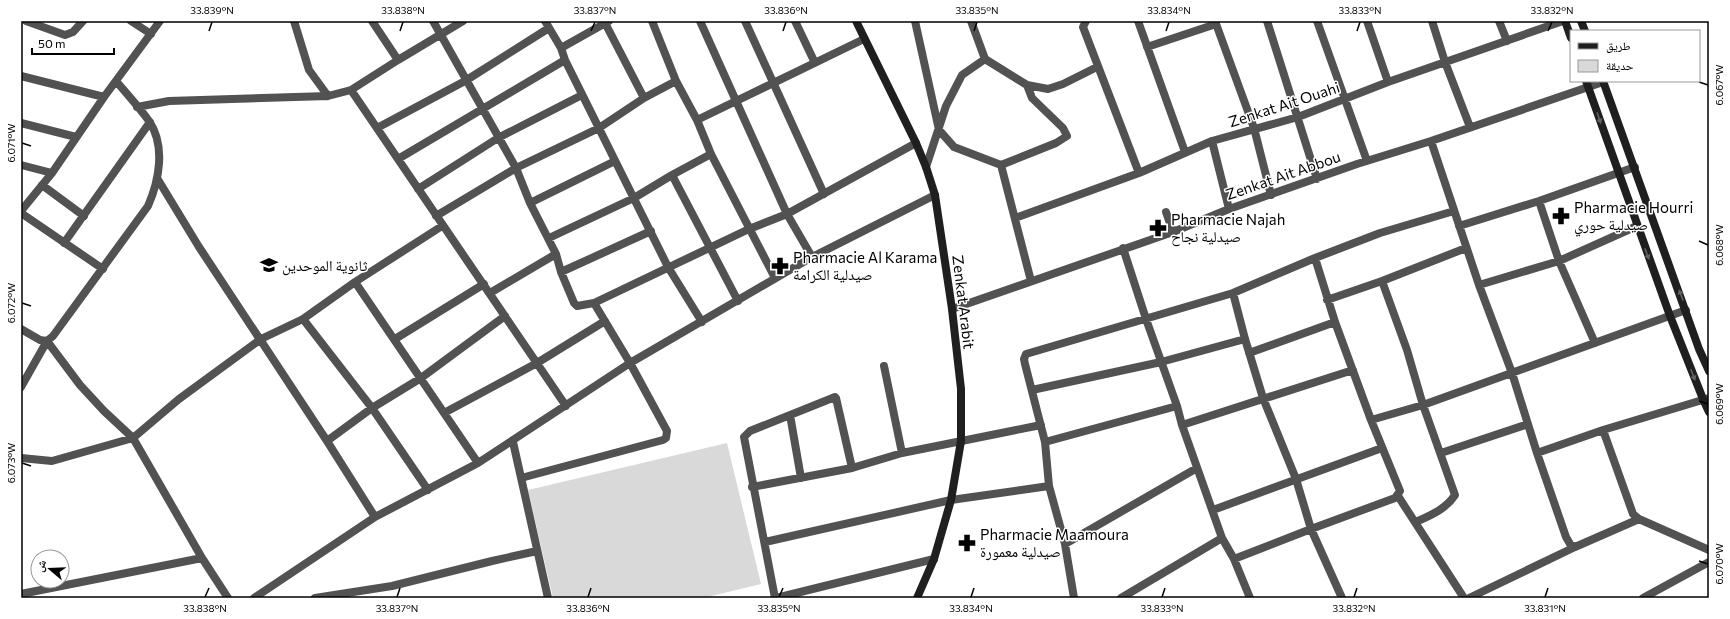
<svg xmlns="http://www.w3.org/2000/svg" width="1730" height="619" font-family="Commissioner,'Noto Naskh Arabic',sans-serif">
	<style>
		.green { fill: #d9d9d9 }
		.lines { fill: none; stroke-linecap: round; stroke-linejoin: round }
		.street { stroke: #525252; stroke-width: 8 }
		.secondary { stroke: #1f1f1f; stroke-width: 8 }
		.oneway { fill: #626262 }
		.ticks { fill: none; stroke: #000; stroke-width: 1.5 }
		.labels { text-anchor: middle; dominant-baseline: central; stroke-width: 3; stroke-linejoin: round; paint-order: stroke }
		.street-label { font-size: 15px; fill: #000; stroke: #fff }
		.poi-label { font-size: 15px; fill: #000; stroke: #fff; text-anchor: start }
		.neatline { fill: none; stroke: #000; stroke-width: 1.5 }
		.ticks-label { font-size: 10px; text-anchor: middle; fill: #000 }
	</style>
	<rect width="100%" height="100%" fill="#fff"/>
	<!-- green -->
	<path class="green" d="M727,443l34,141 -58,14h-150l-25,-108z"/>
	<g class="lines">
		<!-- street -->
		<path class="street" d="M26,21l39,14 8,-3 10,-11
			M131,21l20,13
			M294,21l15,49 19,26
			M372,21l26,39
			M433,21l83,147 14,35 26,51 5,18 13,31 3,3 17,-3 36,60 37,68 -1,7 -3,2 -142,38
			M545,21l16,27 4,12 103,207 34,55
			M604,21l40,77
			M652,21l24,60 21,39 14,34 64,124
			M700,21l87,193 25,43
			M745,21l79,173
			M795,21l20,42
			M915,21l24,109 15,17 47,18 55,-22 11,-7 -4,-8 -31,-30 -5,-13
			M971,21l14,38 42,26 21,4 15,-5 34,-17
			M1086,21l-3,6 56,146
			M1138,21l47,131
			M1215,21l39,107 17,67
			M1267,21l50,158
			M1317,21l50,140
			M1367,21l21,61
			M1432,21l13,41 25,65
			M1499,21l8,20
			M1147,47l69,-23
			M561,48l48,-27
			M21,76l83,21
			M351,90l215,316
			M137,107l32,-6 159,-5 23,-6 47,-30 65,-39
			M697,120l167,-81
			M21,123l55,14
			M377,128l88,-47 84,-53
			M1212,141l17,68
			M1431,141l48,144 33,88 25,80 29,84 4,7 5,3 64,-28
			M398,159l167,-99
			M21,165l31,8
			M1001,165l30,116
			M926,167l20,-61 16,-31 23,-16
			M672,175l66,126
			M157,178l42,69 128,194 48,76
			M42,185l42,31
			M418,189l80,-51 84,-43
			M1539,201l20,60 36,82
			M530,203l85,-42
			M21,211l31,-38 52,-76 56,-76
			M1166,212l7,20
			M21,213l82,56
			M436,216l80,-48 83,-40 45,-30 32,-17
			M1015,218l124,-45 73,-32 86,-24 90,-35 175,-61
			M1459,226l80,-25 96,-34
			M549,238l85,-40 38,-23 39,-21
			M64,243l86,-121
			M1123,248l23,71 31,87 5,19 40,113 12,21 16,39
			M561,272l90,-41
			M1382,281l25,69 16,55 32,90c-9,14 -24,20 -39,27
			M355,282l123,181
			M1479,285l80,-24 78,-35
			M490,293l66,-39
			M1233,293l12,46 18,59 33,81 15,50 31,69
			M1327,300l55,-19 84,-33
			M594,303l155,-74 38,-15 129,-71
			M952,309l221,-77 56,-23 128,-45 74,-23 172,-59
			M303,319l69,89 56,82
			M21,329l19,11 7,1 6,-5 95,-130c11,-25 18,-60 1,-85 -10,-14 -22,-27 -33,-40
			M395,339l89,-55
			M1249,353l86,-31
			M884,366l18,87
			M21,387l26,-46 33,44 24,26 29,27 46,-39 82,-60 42,-20 52,-37 87,-56
			M1032,390l129,-28 84,-23
			M444,413l93,-50 68,-42
			M790,415l11,63
			M1371,420l52,-15 263,-95
			M1182,425l171,-55
			M1603,430l30,84 6,5 70,31
			M327,441l45,-33 49,-30 84,-62
			M513,442l35,156
			M1045,442l132,-36
			M1441,453l87,-29
			M1537,453l66,-23 106,-32
			M21,458l31,3 81,-23 69,120 26,40
			M752,487l100,-19 50,-15 139,-28
			M1398,496l66,102
			M1213,510l169,-62
			M765,542l186,-42 98,-14
			M1065,544l132,-76
			M1234,559l77,-30 84,-31 5,-7 -29,-71 -36,-98 -20,-64
			M21,594l181,-36
			M254,598l121,-81 103,-54 152,-100 182,-106 123,-62
			M315,598l77,-12 100,-25 45,-10
			M775,598l-31,-161 6,-6 85,-34 1,1 16,70
			M776,598l158,-39
			M1074,598l-9,-54 -16,-58 -4,-44 -20,-78 -1,-5 2,-5 207,-61 82,-35 65,-25 74,-22
			M1121,598l101,-60
			M1469,598l106,-51
			M1643,598l66,-36"/>
		<!-- secondary -->
		<path class="secondary" d="M856,21l60,122 10,24 9,28 17,114 9,80v52l-10,59 -17,59 -17,39
			M1565,21l6,17
			M1581,21l4,10
			M1586,81l84,235 33,83 6,13
			M1603,81l96,268 10,22"/>
	</g>
	<!-- one-way arrows -->
	<defs><path id="oneway-solid" d="M-6-.8H1V-3.2L6.5 0L1 3.2V.8H-6Z"/></defs>
	<g class="oneway">
		<use href="#oneway-solid" transform="translate(1599 118) rotate(71)"/>
		<use href="#oneway-solid" transform="translate(1647 254) rotate(70)"/>
		<use href="#oneway-solid" transform="translate(1681 295) rotate(-110)"/>
		<use href="#oneway-solid" transform="translate(1693 375) rotate(69)"/>
	</g>
	<!-- ticks -->
	<path class="ticks" d="M209,31l3,-9M400,31l3,-9M591,31l4,-9M783,31l3,-9M974,31l3,-9M1166,31l3,-9M1357,31l3,-9M1548,31l4,-9M1699,82l9,3M22,143l9,3M1699,241l9,4M22,303l9,3M1699,401l9,3M22,463l9,3M1699,561l9,3M205,597l4,-9M397,597l3,-9M588,597l3,-9M779,597l4,-9M971,597l3,-9M1162,597l3,-9M1354,597l3,-9M1545,597l3,-9"/>
	<!-- icons -->
	<defs>
		<g id="pharmacy-bare" transform="scale(1.38)"><path d="M-2-6h4v4h4v4h-4v4h-4v-4h-4v-4h4Z" fill="#000" stroke="#fff" stroke-width="2.5" paint-order="stroke"/></g>
		<g id="school-bare" transform="scale(1.38)"><path d="M0-5L7-2L0 1L-7-2ZM-4 1L0 2.5L4 1V4Q0 6-4 4Z" fill="#000" stroke="#fff" stroke-width="2.5" paint-order="stroke"/></g>
	</defs>
	<g fill-rule="evenodd">
		<use href="#pharmacy-bare" x="1561" y="216"/>
		<use href="#pharmacy-bare" x="1158" y="228"/>
		<use href="#school-bare" x="269" y="265"/>
		<use href="#pharmacy-bare" x="780" y="266"/>
		<use href="#pharmacy-bare" x="967" y="543"/>
	</g>
	<g class="labels">
		<!-- street labels -->
		<g class="street-label">
			<text transform="translate(1284 104) rotate(-18)">Zenkat Ait Ouahi</text>
			<text transform="translate(1283 175) rotate(-19)">Zenkat Ait Abbou</text>
			<text transform="translate(964 302) rotate(83)">Zenkat Arabit</text>
		</g>
		<!-- poi labels -->
		<g class="poi-label">
			<text x="1574" y="207">Pharmacie Hourri<tspan x="1574" dy="17">صيدلية حوري</tspan></text>
			<text x="1171" y="219">Pharmacie Najah<tspan x="1171" dy="17">صيدلية نجاح</tspan></text>
			<text x="793" y="257">Pharmacie Al Karama<tspan x="793" dy="17">صيدلية الكرامة</tspan></text>
			<text x="282" y="265">ثانوية الموحدين</text>
			<text x="980" y="534">Pharmacie Maamoura<tspan x="980" dy="17">صيدلية معمورة</tspan></text>
		</g>
	</g>
	<!-- border -->
	<rect width="1730" height="619" fill="none" stroke="#ffffff" stroke-width="44"/>
	<!-- legend -->
	<rect x="1570" y="30" width="130" height="52" fill="#ffffff" stroke="#999999"/>
	<rect x="1578" y="43" width="20" height="6" fill="#1f1f1f" stroke="#999999"/>
	<text x="1606" y="50" font-size="12" fill="#000000">طريق</text>
	<rect x="1578" y="60" width="20" height="12" fill="#d9d9d9" stroke="#999999"/>
	<text x="1606" y="70" font-size="12" fill="#000000">حديقة</text>
	<!-- north arrow -->
	<g transform="translate(50 569) rotate(289)"><circle r="19" fill="#ffffff" stroke="#999999"/>
	<path d="M0-3L7 15L0 10L-7 15Z" fill="#000000"/>
	<text y="-6" font-size="11" font-weight="bold" text-anchor="middle" fill="#000000">ش</text>
	</g>
	<!-- scale -->
	<path d="M32 48v6h82v-6" fill="none" stroke="#000000" stroke-width="2"/>
	<text x="38" y="48" font-size="12" fill="#000000" stroke="#ffffff" stroke-width="3" paint-order="stroke">50 m</text>
	<rect x="22" y="22" width="1686" height="575" class="neatline"/>
	<g class="ticks-label">
		<text x="212" y="14">33.839°N</text>
		<text x="403" y="14">33.838°N</text>
		<text x="595" y="14">33.837°N</text>
		<text x="786" y="14">33.836°N</text>
		<text x="977" y="14">33.835°N</text>
		<text x="1169" y="14">33.834°N</text>
		<text x="1360" y="14">33.833°N</text>
		<text x="1552" y="14">33.832°N</text>
		<text transform="translate(1719 85) rotate(-90)" y="4">6.067°W</text>
		<text transform="translate(11 143) rotate(-90)" y="4">6.071°W</text>
		<text transform="translate(1719 245) rotate(-90)" y="4">6.068°W</text>
		<text transform="translate(11 303) rotate(-90)" y="4">6.072°W</text>
		<text transform="translate(1719 404) rotate(-90)" y="4">6.069°W</text>
		<text transform="translate(11 463) rotate(-90)" y="4">6.073°W</text>
		<text transform="translate(1719 564) rotate(-90)" y="4">6.070°W</text>
		<text x="205" y="612">33.838°N</text>
		<text x="397" y="612">33.837°N</text>
		<text x="588" y="612">33.836°N</text>
		<text x="779" y="612">33.835°N</text>
		<text x="971" y="612">33.834°N</text>
		<text x="1162" y="612">33.833°N</text>
		<text x="1354" y="612">33.832°N</text>
		<text x="1545" y="612">33.831°N</text>
	</g>
</svg>
